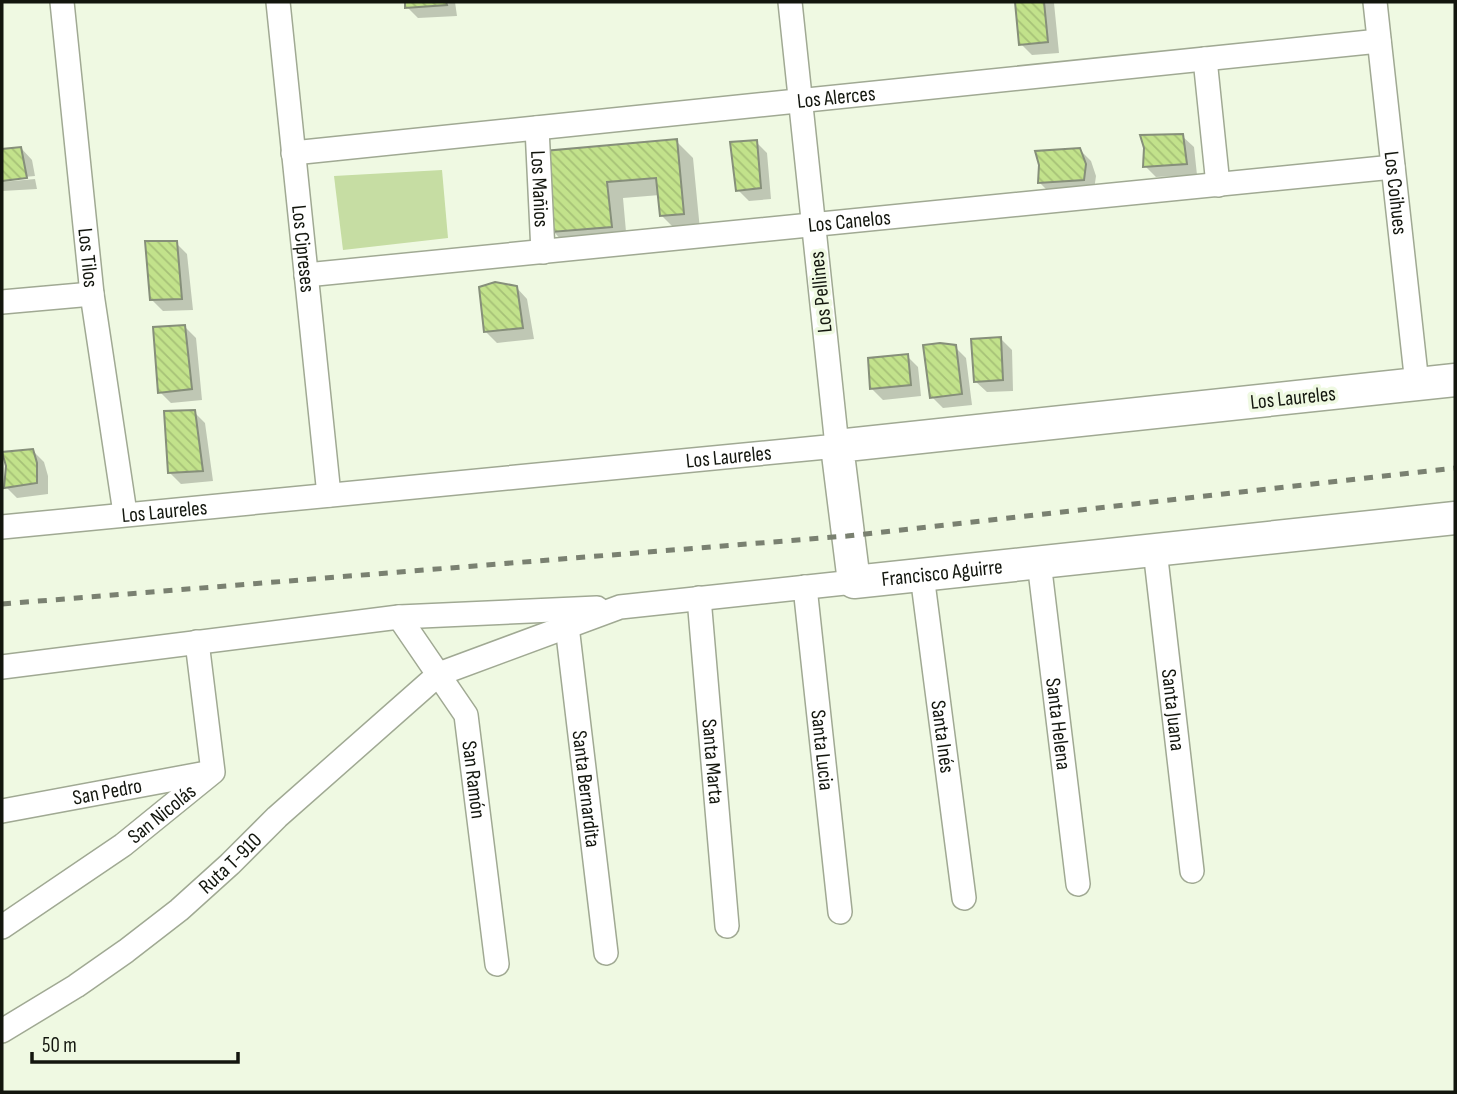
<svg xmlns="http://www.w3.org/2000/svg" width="1457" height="1094" font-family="'Sofia Sans Condensed',sans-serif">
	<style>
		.garden { fill: #c6dda3 }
		.shadow { fill: #0003 }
		.building { fill: url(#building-back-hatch); stroke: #868f7a; stroke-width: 2 }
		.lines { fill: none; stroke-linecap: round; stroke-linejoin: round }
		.street-casing { stroke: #a0a993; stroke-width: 26 }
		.secondary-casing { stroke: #a0a993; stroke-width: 35 }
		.street { stroke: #fff; stroke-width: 23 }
		.secondary { stroke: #fff; stroke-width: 32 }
		.rail { stroke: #7a8171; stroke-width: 5; stroke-dasharray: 9 9; stroke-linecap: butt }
		.labels { text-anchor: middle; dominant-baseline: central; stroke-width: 7; stroke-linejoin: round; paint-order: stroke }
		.street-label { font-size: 21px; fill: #13160e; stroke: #eff9e2 }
	</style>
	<defs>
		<pattern id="building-back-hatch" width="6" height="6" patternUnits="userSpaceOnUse" patternTransform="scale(1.75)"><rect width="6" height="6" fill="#c2e28b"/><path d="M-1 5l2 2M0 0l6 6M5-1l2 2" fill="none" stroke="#a6c177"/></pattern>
	</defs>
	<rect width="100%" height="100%" fill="#eff9e2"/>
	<!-- garden -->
	<path class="garden" d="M442,170l6,68 -105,12 -9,-74z"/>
	<!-- shadow -->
	<path class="shadow" d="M407,2h48l2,14 -39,2 -11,-11z
		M1016,2l38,1 5,50 -27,2 -11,-11z
		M1182,136l12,11 3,28 -41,2 -11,-11z
		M676,141l17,17 7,72 -22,2 -16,-16 -2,-21 -37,3 4,45 -58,5 -16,-17 -8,-78z
		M756,142l11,11 4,46 -22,2 -11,-11z
		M21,148l11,12 3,16 -33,3v-28z
		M1080,150l11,11 5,15 -2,14 -43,4 -11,-11z
		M35,179l2,10 -35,2v-9z
		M176,243l11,11 6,56 -30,1 -11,-11z
		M516,287l11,12 7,40 -37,4 -11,-11z
		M185,327l11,11 6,62 -31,3 -11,-11z
		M1001,339l11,11 1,41 -26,1 -12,-11z
		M955,347l11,11 6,47 -29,3 -11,-11z
		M907,356l11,11 3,29 -38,4 -11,-11z
		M194,412l11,11 8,58 -32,3 -11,-11z
		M33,451l11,11 4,14v18l-31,4 -11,-11z"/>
	<!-- building -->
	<path class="building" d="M405,2h41l1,3 -42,3z
		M1015,2h29l4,40 -29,3z
		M1183,134l4,30 -44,3 1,-19 -4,-13z
		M677,139l7,75 -24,2 -4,-38 -49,4 5,45 -61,5 -7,-81z
		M757,140l4,48 -25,3 -6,-49z
		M21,147l6,31 -25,3v-32z
		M1080,148l6,16 -2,16 -46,3 1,-18 -4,-14z
		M145,241h32l5,58 -32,1z
		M495,282l22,4 6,42 -39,4 -5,-45z
		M185,325l7,64 -34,4 -5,-66z
		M1001,337l2,43 -29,2 -3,-43z
		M940,343l16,2 6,49 -32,4 -7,-53z
		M908,354l3,31 -41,4 -2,-31z
		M195,410l8,61 -35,2 -4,-62z
		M33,449l4,14v20l-33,5 2,-22 -4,-14z"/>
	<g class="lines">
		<!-- street casing -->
		<g class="street-casing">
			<g id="street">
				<path id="s1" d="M62,2l30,292 33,219"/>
				<path id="s2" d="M278,2l51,493"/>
				<path id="s3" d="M1375,2l42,382"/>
				<path d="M1205,59l13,126"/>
				<path id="s4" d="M537,128l6,124"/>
				<path id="s5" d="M293,153l1086,-112"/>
				<path id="s6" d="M306,275l1087,-108"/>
				<path d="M2,302l90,-8"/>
				<path id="s7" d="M2,527l835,-81 -47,-444"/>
				<path id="s8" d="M1155,550l37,321"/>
				<path id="s9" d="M1039,562l39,322"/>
				<path id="s10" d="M922,575l42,323"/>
				<path id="s11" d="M805,587l35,325"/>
				<path id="s12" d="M699,598l28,328"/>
				<path id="s13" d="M399,617l67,98 31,249"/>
				<path id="s14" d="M567,626l39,327"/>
				<path d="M2,667l397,-50 198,-9"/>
				<path id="s15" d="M2,811l210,-39"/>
				<path id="s16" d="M2,927l121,-82 90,-73 -16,-130"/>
				<path id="s17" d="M2,1031l74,-45 50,-35 53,-41 51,-46 47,-47 162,-143 181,-67 234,-25"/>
			</g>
		</g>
		<!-- secondary casing -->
		<g class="secondary-casing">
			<g id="secondary">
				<path id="s18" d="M1455,380l-618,66 17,136 601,-64"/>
			</g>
		</g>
		<!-- street -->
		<use href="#street" class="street"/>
		<!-- secondary -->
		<use href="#secondary" class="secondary"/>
		<!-- rail -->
		<path class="rail" d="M2,604l845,-68 608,-68"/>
	</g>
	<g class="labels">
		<!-- street labels -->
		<g class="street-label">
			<text stroke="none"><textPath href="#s5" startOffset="546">Los Alerces</textPath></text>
			<text stroke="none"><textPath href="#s4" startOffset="61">Los Mañios</textPath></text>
			<text stroke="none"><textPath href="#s3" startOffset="192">Los Coihues</textPath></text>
			<text stroke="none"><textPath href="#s6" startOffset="546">Los Canelos</textPath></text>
			<text stroke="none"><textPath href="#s2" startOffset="248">Los Cipreses</textPath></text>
			<text stroke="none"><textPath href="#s1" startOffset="257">Los Tilos</textPath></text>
			<text transform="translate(821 292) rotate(-96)">Los Pellines</text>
			<text transform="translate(1293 398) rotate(-6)">Los Laureles</text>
			<text stroke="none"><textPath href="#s7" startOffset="730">Los Laureles</textPath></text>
			<text stroke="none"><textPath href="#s7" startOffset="163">Los Laureles</textPath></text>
			<text stroke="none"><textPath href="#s18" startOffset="847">Francisco Aguirre</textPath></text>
			<text stroke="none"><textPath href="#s8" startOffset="161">Santa Juana</textPath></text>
			<text stroke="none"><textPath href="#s9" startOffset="163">Santa Helena</textPath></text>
			<text stroke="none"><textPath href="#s10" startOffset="163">Santa Inés</textPath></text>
			<text stroke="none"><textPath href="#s11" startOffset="164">Santa Lucia</textPath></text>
			<text stroke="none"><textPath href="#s12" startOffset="164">Santa Marta</textPath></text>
			<text stroke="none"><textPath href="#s13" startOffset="184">San Ramón</textPath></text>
			<text stroke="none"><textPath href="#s14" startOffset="164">Santa Bernardita</textPath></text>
			<text stroke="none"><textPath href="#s15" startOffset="107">San Pedro</textPath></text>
			<text stroke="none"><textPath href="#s16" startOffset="196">San Nicolás</textPath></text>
			<text stroke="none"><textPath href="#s17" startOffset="284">Ruta T-910</textPath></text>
		</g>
	</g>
	<!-- border -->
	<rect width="1457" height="1094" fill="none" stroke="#13160e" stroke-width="7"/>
	<!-- scale -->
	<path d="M32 1052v10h206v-10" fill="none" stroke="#13160e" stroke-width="3.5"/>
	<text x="42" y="1052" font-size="21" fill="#13160e" stroke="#eff9e2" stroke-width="5" paint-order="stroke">50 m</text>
</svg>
